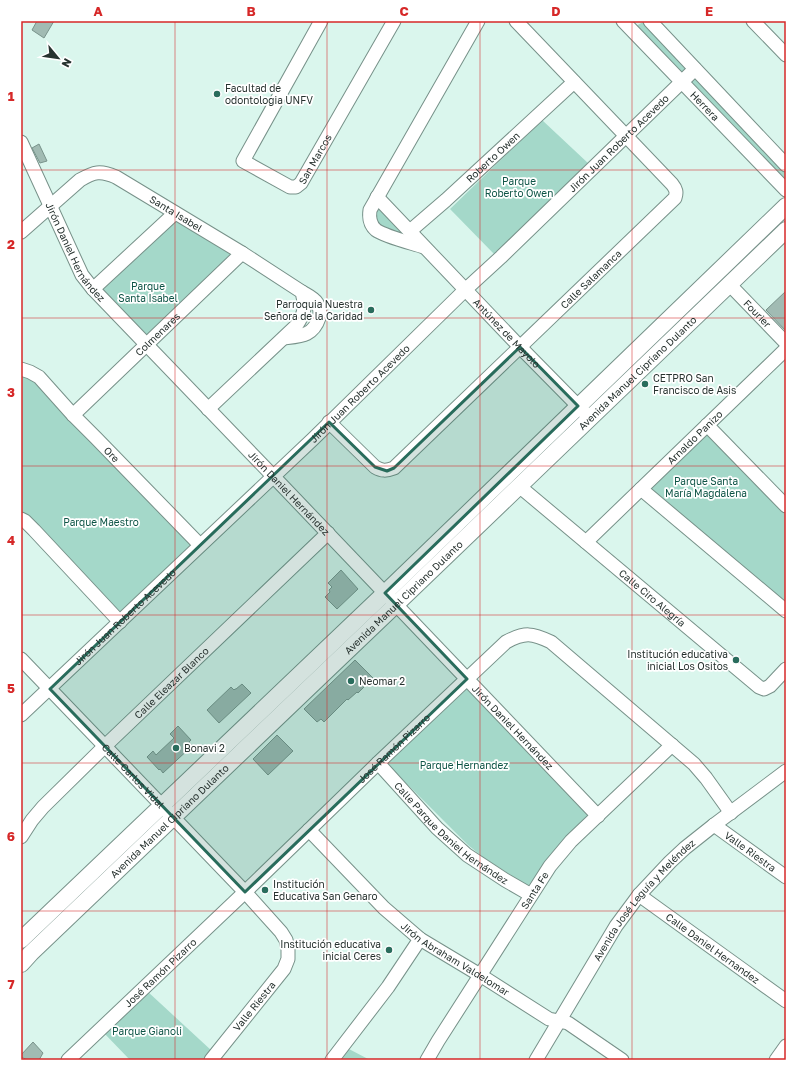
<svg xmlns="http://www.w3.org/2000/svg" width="807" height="1081" font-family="'Golos Text',sans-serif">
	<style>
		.green { fill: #a4d8c9 }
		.building { fill: #a1bbb3; stroke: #79938b }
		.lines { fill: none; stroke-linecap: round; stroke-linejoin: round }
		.minor-casing { stroke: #779189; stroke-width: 15 }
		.major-casing { stroke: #779189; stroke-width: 18 }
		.minor { stroke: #fff; stroke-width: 13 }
		.major { stroke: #fff; stroke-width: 16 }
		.marked { fill: #296c5c; fill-opacity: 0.2; stroke: #296c5c; stroke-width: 3; stroke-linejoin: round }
		.grid { fill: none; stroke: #d62828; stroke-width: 1; stroke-opacity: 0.55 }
		.poi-dot { fill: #296c5c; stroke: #fff; stroke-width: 1.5 }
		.labels { text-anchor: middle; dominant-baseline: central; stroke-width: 3.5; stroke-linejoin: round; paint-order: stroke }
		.poi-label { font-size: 10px; fill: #27322f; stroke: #fff; text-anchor: start }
		.street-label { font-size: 10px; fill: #27322f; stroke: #fff }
		.park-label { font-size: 10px; fill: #0e5446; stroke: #fff }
		.neatline { fill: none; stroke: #d62828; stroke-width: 1.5 }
		.grid-label { font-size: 13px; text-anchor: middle; font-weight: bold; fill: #d62828 }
	</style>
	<rect width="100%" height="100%" fill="#daf6ed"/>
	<!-- green -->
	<path class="green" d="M643,22l3,1 42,42 -4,10 -48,-49z
		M694,78l4,1 88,91v17l-96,-106z
		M542,120l47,44 -94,91 -45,-46z
		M382,204l31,34 -32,-8c-6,-13 -9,-14 1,-26z
		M176,221l58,33 -87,84 -46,-48z
		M21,373l16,9 154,163 -72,69 -98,-100z
		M708,434l78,81v90l-137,-117z
		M465,687l125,128 -45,49 -17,22 -44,-28 -16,-13 -82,-82z
		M147,991l65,60 -7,9h-75l-27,-28z
		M347,1048l23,12h-32z"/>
	<!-- building -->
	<path class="building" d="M37,21h17l-10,17 -12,-8z
		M39,144l8,17 -7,2 -8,-15z
		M786,291v40l-20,-21z
		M341,570l17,19 -21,20 -12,-12 5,-5 -1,-2 3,-3 -4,-4z
		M355,660l18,18 -10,9h1l-6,6 -1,-1 -9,8 -1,-1 -23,23 -3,-3 -4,3 -13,-13z
		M242,684l9,9 -32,30 -12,-13 24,-23 3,3 1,-1h1z
		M178,726l13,14 -2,2 3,4 -29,27 -3,-4 -1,1 -12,-13 6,-6 3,4 18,-17 -4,-4z
		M277,735l16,16 -25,24 -15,-16z
		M33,1042l10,11 -4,7h-11l-7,-3v-2z"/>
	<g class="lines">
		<!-- minor casing -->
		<g class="minor-casing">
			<g id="minor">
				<path id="s1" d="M321,21l-78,140 47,26h6l5,-4 93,-162"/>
				<path id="s2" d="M623,21l163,169"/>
				<path d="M650,21l136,144"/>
				<path d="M753,21l33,34"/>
				<path id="s3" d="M21,142l61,133 11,14 180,187 194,203 131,137"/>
				<path id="s4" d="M377,197l143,150 65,66"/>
				<path id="s5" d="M410,231l36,-31 128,-118"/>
				<path id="s6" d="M21,232l59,-52c14,-8 20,-10 36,-3l126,76 60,39c4,15 3,21 -6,34l-88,83"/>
				<path d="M424,247c-12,-4 -38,-10 -48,-17 -6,-5 -7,-13 -6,-20l108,-189"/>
				<path id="s7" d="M729,284l57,59"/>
				<path d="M93,289l82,-76"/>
				<path d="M284,338c17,-2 29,-2 35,-20 2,-5 1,-10 -2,-15 -3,-5 -10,-8 -15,-11"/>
				<path id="s8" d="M21,369l9,3 9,5 34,38 23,23 104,107"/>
				<path id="s9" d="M73,415l169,-162"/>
				<path id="s10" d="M329,422l46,45c7,4 11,4 19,1l281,-270c2,-6 1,-9 -3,-14l-156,-163"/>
				<path d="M707,425l79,81"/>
				<path id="s11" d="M519,486l240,201 5,2 6,-3 16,-17"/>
				<path d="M641,489l145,122"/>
				<path d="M21,519l4,2 9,9 86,92"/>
				<path id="s12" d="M586,542l200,-193"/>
				<path id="s13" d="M21,659l224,233 36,40 5,8 2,9v10l-4,10 -73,91"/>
				<path id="s14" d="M21,715l292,-276 152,-149 36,-33 194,-188"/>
				<path id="s15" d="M378,763l59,65 30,27 38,25 26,15"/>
				<path id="s16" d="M714,825l72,52"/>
				<path id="s17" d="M309,830l75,78 36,31 60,36 69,44 19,4 54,37"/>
				<path id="s18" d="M21,837l11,-17 11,-13 62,-61 223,-213"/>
				<path id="s19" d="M639,895l147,106"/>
				<path id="s20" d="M68,1060l177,-168 133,-129 128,-121c19,-10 26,-9 45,0l143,122 12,14 25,35"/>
				<path d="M332,1060l56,-73 32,-48"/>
				<path id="s21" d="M427,1060l11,-19 112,-175 21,-25 101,-96"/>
				<path id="s22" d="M536,1060l80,-134 23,-31 31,-33 15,-14 29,-23 72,-54"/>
				<path d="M776,1060l10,-14"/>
			</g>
		</g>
		<!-- major casing -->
		<g class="major-casing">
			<g id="major">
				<path d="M21,940l364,-347 401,-387"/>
				<path id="s23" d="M21,964l10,-11 356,-340 399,-383"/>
			</g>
		</g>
		<!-- minor -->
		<use href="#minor" class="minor"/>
		<!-- major -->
		<use href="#major" class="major"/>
	</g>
	<!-- marked area -->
	<path class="marked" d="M520,347l58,59 -193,187 82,86 -222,213 -195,-203 279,-267 46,45 12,4 7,-3z"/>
	<!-- grid -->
	<path class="grid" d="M175,21v1039M327,21v1039M480,21v1039M632,21v1039M21,170h765M21,318h765M21,466h765M21,615h765M21,763h765M21,911h765"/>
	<!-- markers -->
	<g class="poi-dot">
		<circle cx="217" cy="94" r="4"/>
		<circle cx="371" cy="310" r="4"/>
		<circle cx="645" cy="384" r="4"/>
		<circle cx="736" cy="660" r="4"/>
		<circle cx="351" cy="681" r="4"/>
		<circle cx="176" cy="748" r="4"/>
		<circle cx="265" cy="890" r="4"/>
		<circle cx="389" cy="950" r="4"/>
	</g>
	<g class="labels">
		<!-- poi labels -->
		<g class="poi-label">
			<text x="225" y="88">Facultad de<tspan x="225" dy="12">odontologia UNFV</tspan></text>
			<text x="363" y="304" text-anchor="end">Parroquia Nuestra<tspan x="363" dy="12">Señora de la Caridad</tspan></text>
			<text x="653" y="378">CETPRO San<tspan x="653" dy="12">Francisco de Asis</tspan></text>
			<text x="728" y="654" text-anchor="end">Institución educativa<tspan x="728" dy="12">inicial Los Ositos</tspan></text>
			<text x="359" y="681">Neomar 2</text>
			<text x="184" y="748">Bonavi 2</text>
			<text x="273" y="884">Institución<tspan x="273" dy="12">Educativa San Genaro</tspan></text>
			<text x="381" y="944" text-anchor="end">Institución educativa<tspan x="381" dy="12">inicial Ceres</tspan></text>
		</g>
		<!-- street labels -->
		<g class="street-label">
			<text stroke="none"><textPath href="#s2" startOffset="118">Herrera</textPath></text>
			<text stroke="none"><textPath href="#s14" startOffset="827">Jirón Juan Roberto Acevedo</textPath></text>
			<text stroke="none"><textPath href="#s5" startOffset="111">Roberto Owen</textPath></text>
			<text stroke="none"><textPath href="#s1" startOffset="254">San Marcos</textPath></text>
			<text stroke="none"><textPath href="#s6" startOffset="187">Santa Isabel</textPath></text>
			<text stroke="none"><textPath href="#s3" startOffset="123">Jirón Daniel Hernández</textPath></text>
			<text stroke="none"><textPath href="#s10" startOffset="357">Calle Salamanca</textPath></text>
			<text stroke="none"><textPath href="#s7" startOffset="41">Fourier</textPath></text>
			<text stroke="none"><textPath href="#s4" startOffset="188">Antúnez de Mayolo</textPath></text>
			<text stroke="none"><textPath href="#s9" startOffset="117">Colmenares</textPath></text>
			<text stroke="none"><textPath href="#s23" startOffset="854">Avenida Manuel Cipriano Dulanto</textPath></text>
			<text stroke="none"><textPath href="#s14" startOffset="467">Jirón Juan Roberto Acevedo</textPath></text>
			<text stroke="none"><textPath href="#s12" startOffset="151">Arnaldo Panizo</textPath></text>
			<text stroke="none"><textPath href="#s8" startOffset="126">Ore</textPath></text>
			<text stroke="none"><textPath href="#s3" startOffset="447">Jirón Daniel Hernández</textPath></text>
			<text stroke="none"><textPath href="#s23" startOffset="530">Avenida Manuel Cipriano Dulanto</textPath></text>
			<text stroke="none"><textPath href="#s11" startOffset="174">Calle Ciro Alegría</textPath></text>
			<text stroke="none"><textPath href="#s14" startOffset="143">Jirón Juan Roberto Acevedo</textPath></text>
			<text stroke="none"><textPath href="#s18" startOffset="216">Calle Eleazar Blanco</textPath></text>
			<text stroke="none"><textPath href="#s3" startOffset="771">Jirón Daniel Hernández</textPath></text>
			<text stroke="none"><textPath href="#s20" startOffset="451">José Ramón Pizarro</textPath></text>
			<text stroke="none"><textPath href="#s13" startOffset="162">Calle Carlos Vidal</textPath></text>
			<text stroke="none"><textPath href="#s23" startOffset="206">Avenida Manuel Cipriano Dulanto</textPath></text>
			<text stroke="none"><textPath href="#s15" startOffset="102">Calle Parque Daniel Hernández</textPath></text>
			<text stroke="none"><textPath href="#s16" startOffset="45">Valle Riestra</textPath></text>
			<text stroke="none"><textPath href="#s21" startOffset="201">Santa Fe</textPath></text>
			<text stroke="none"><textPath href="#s22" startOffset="194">Avenida José Leguía y Meléndez</textPath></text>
			<text stroke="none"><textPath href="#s19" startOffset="91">Calle Daniel Hernandez</textPath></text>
			<text stroke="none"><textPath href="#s17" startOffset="196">Jirón Abraham Valdelomar</textPath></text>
			<text stroke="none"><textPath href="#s20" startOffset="127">José Ramón Pizarro</textPath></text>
			<text transform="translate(254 1006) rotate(-51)">Valle Riestra</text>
		</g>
		<!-- park labels -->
		<g class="park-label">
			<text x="519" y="181">Parque<tspan x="519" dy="12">Roberto Owen</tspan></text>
			<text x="148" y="286">Parque<tspan x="148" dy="12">Santa Isabel</tspan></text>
			<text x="706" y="481">Parque Santa<tspan x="706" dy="12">María Magdalena</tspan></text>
			<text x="101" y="522">Parque Maestro</text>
			<text x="464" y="765">Parque Hernandez</text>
			<text x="147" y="1031">Parque Gianoli</text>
		</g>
	</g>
	<!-- border -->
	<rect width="807" height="1081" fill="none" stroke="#ffffff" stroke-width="44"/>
	<!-- north arrow -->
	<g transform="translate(58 58) rotate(119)" stroke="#ffffff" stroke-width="3" paint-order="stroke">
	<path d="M0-3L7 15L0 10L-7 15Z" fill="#27322f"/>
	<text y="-6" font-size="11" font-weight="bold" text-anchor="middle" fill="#27322f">N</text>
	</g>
	<rect x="22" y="22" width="763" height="1037" class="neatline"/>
	<g class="grid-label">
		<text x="98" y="16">A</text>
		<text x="251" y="16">B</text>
		<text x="404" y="16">C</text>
		<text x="556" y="16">D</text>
		<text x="709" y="16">E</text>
		<text x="11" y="101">1</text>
		<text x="11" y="249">2</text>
		<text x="11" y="397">3</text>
		<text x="11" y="545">4</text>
		<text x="11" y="693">5</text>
		<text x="11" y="841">6</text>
		<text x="11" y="989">7</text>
	</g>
</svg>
